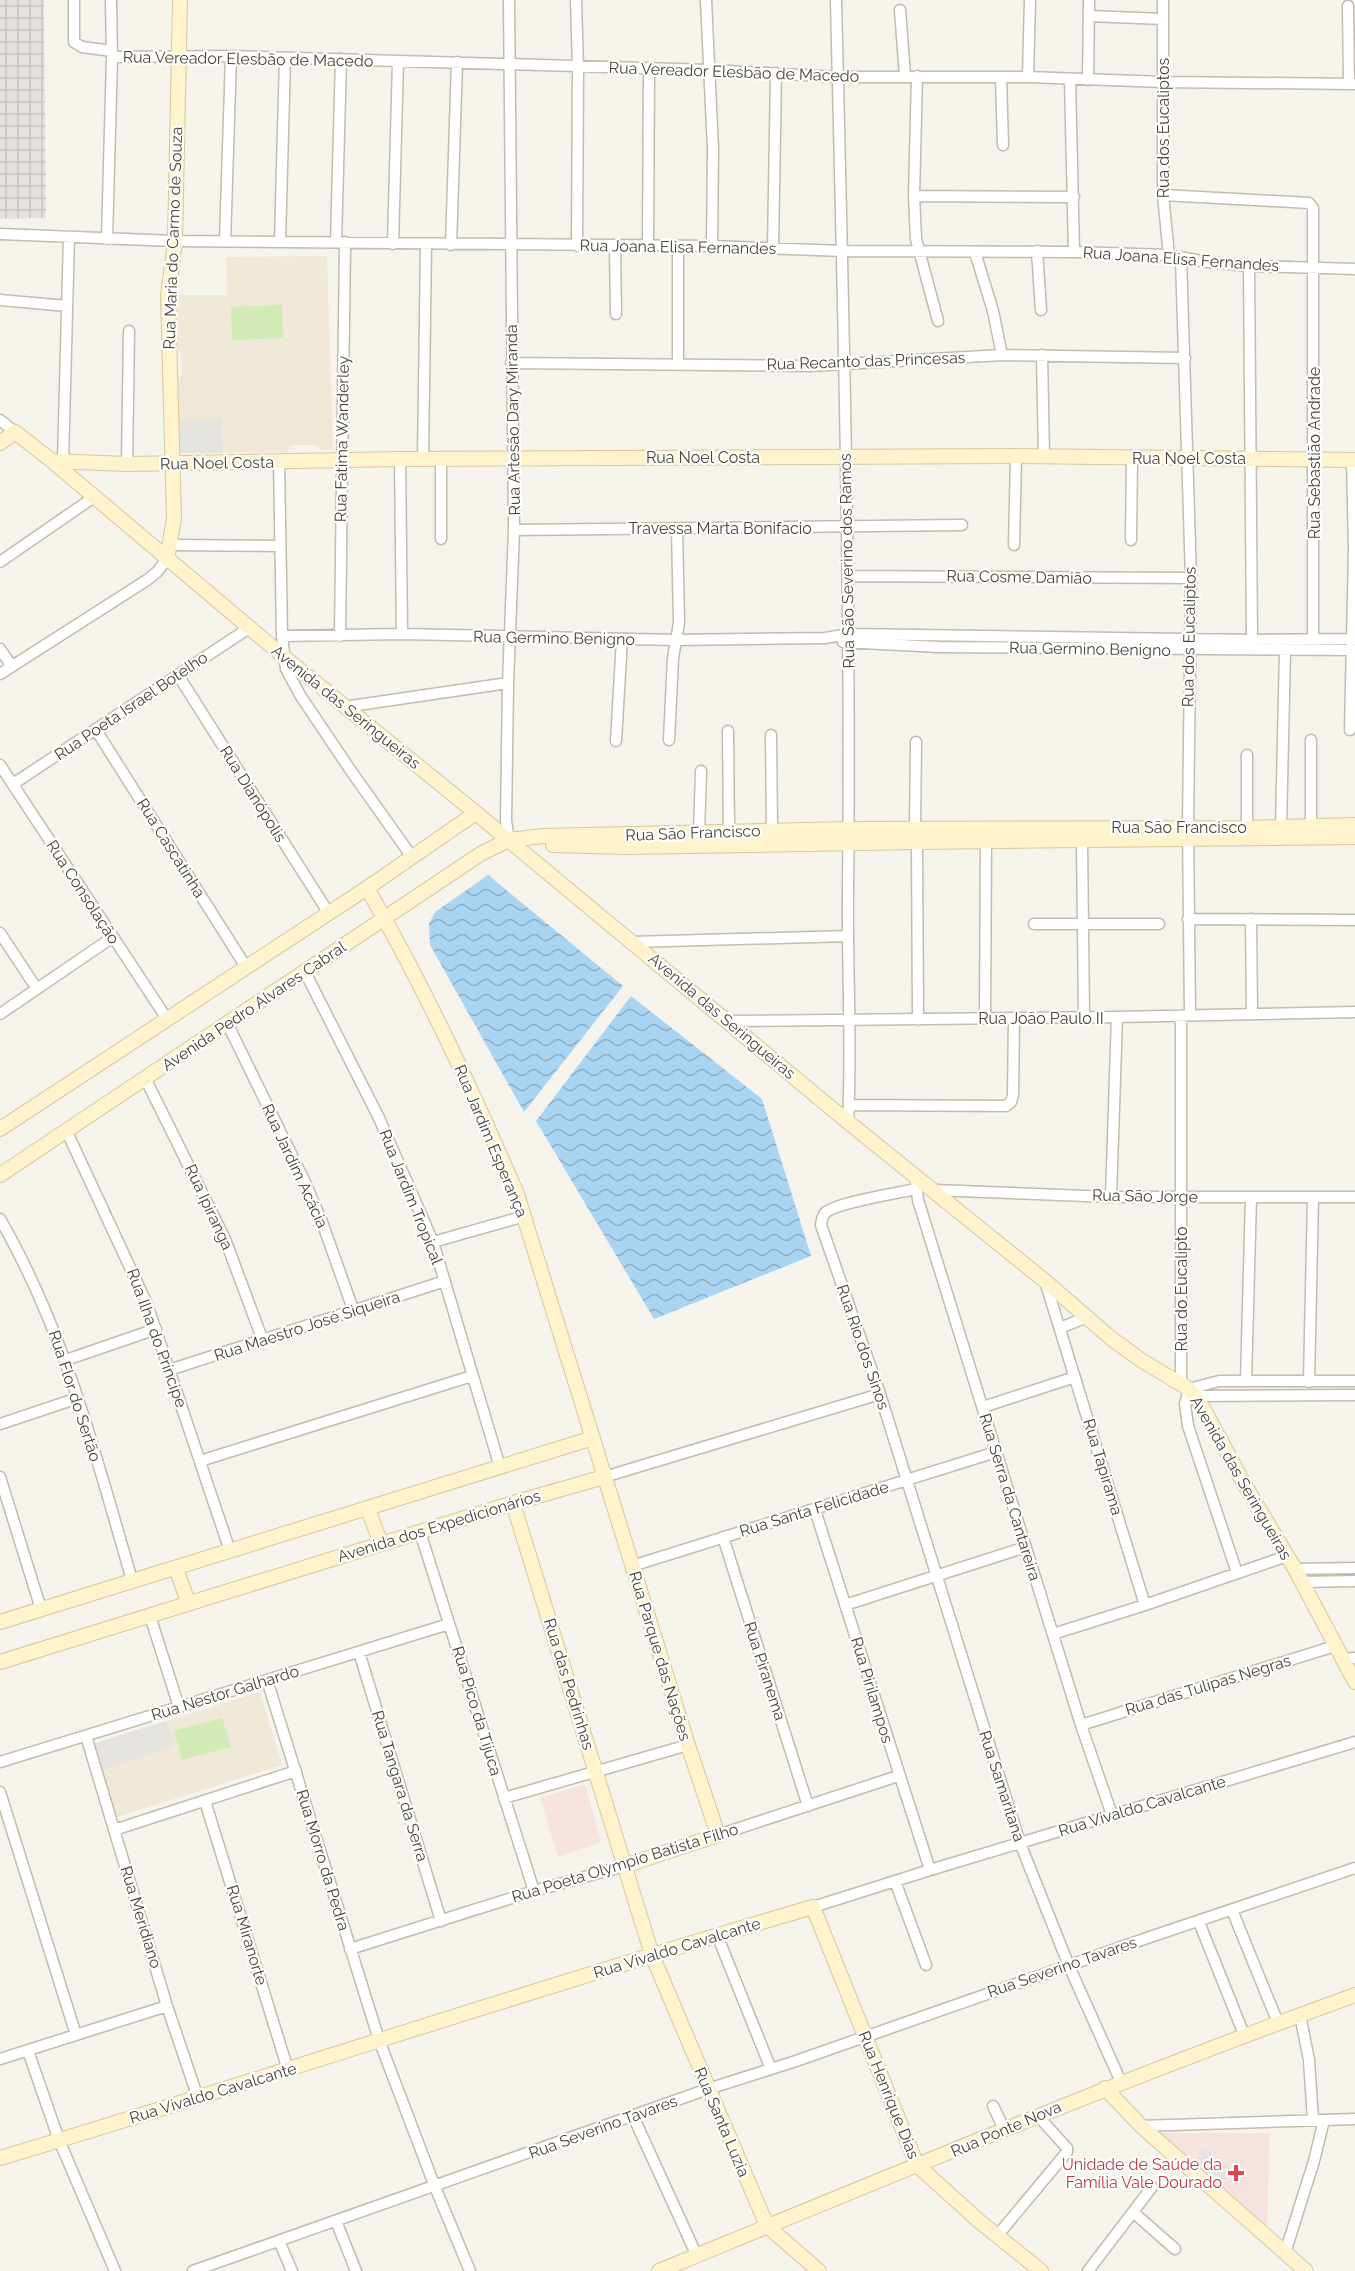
<svg xmlns="http://www.w3.org/2000/svg" width="1355" height="2271" font-family="Raleway,sans-serif">
	<style>
		.industrial { fill: url(#industrial-grid) }
		.education { fill: #efe8d6 }
		.medical { fill: #f6e3e0 }
		.pitch { fill: #d2eab5 }
		.parking { fill: #e5e3e0 }
		.water { fill: url(#water-waves) }
		.lines { fill: none; stroke-linecap: round; stroke-linejoin: round }
		.street-casing { stroke: #c2bbae; stroke-width: 13 }
		.secondary-casing { stroke: #d6c79b; stroke-width: 16 }
		.street { stroke: #fff; stroke-width: 10 }
		.secondary { stroke: #fff3cd; stroke-width: 14 }
		.health-dot { fill: #e0444e; stroke: #fff; stroke-width: 2 }
		.labels { text-anchor: middle; dominant-baseline: central; stroke-width: 4.5; stroke-linejoin: round; paint-order: stroke }
		.street-label { font-size: 16px; fill: #4b4439; stroke: #fff }
		.health-label { font-size: 16px; fill: #be3a42; stroke: #fff; text-anchor: end }
	</style>
	<defs>
		<pattern id="industrial-grid" width="8" height="8" patternUnits="userSpaceOnUse" patternTransform="scale(1.5)"><rect width="8" height="8" fill="#e6e2dd"/><path d="M0 4h8M4 0v8" fill="none" stroke="#c7c3be"/></pattern>
		<pattern id="water-waves" width="16" height="10" patternUnits="userSpaceOnUse" patternTransform="scale(1.5)"><rect width="16" height="10" fill="#a9d4f2"/><path d="M0 5q4-4 8 0t8 0" fill="none" stroke="#8caec5"/></pattern>
	</defs>
	<rect width="100%" height="100%" fill="#f6f3ec"/>
	<!-- industrial -->
	<path class="industrial" d="M0,0h44l2,218 -46,1z"/>
	<!-- education -->
	<path class="education" d="M327,256l6,194h-12l-6,-5h-22l-7,7 -109,1 -2,-71 7,-7 -2,-25 -2,-1 -4,-7v-47h53l-1,-38z
		M260,1692l22,73 -168,53 -22,-74z"/>
	<!-- medical -->
	<path class="medical" d="M585,1784l16,58 -43,15 -18,-59z
		M1156,2133h114l-3,94 -49,-42z"/>
	<!-- pitch -->
	<path class="pitch" d="M282,305l1,33 -51,2 -1,-33z
		M222,1718l9,29 -49,13 -8,-29z"/>
	<!-- parking -->
	<path class="parking" d="M222,419l1,34h-46l-1,-33z
		M166,1721l8,25 -74,24 -8,-26z
		M1205,2148l26,21 -13,16 -27,-22z"/>
	<!-- water -->
	<path class="water" d="M488,875l135,111 -99,126 -94,-167 -1,-21 6,-12z
		M631,996l131,103 49,157 -157,63 -118,-198z"/>
	<g class="lines">
		<!-- street casing -->
		<g class="street-casing">
			<path id="street" d="M74,0v42l8,5 30,4
				M576,0l2,67 -1,179
				M706,0l7,149 -1,97
				M836,0c7,297 15,594 12,891 -1,77 4,154 0,231
				M1163,0v195l6,60
				M1348,6l1,78
				M900,10l5,66
				M1089,16l74,3
				M112,57l119,-1 479,14 128,7h190l136,5 191,2
				M917,76l-3,120 2,43 22,82
				M1001,77l2,68
				M1028,77l2,-77
				M1070,79l4,173
				M1088,80l1,-80
				M1163,195l146,8 4,5v431
				M914,196l160,1
				M0,234l175,7 537,5 131,5 231,1 95,3 38,7 42,4 106,3
				M107,239l5,-182 -1,-57
				M225,241l6,-185
				M280,241l5,-183
				M336,242l5,-183
				M393,244l5,-183
				M451,245l6,-183
				M648,245l1,-177
				M615,246l1,68
				M678,246v118
				M773,248l3,-175
				M1037,251l4,59
				M975,252l18,59 9,44
				M1181,258l10,320 -3,249 2,188
				M1249,266l3,374
				M0,300l67,6
				M1042,355l2,101
				M511,363l299,3 192,-11 183,3
				M0,420l15,12
				M400,459l2,175
				M423,459l3,-215
				M441,459v80
				M63,461l6,-224
				M279,462l3,174 4,33 14,26 51,76 61,86
				M127,464l2,-133
				M514,530l448,-5
				M1131,540l1,-83
				M170,545l110,1
				M1014,545l2,-89
				M0,562l94,-65
				M848,576l343,2
				M282,636l120,-2 274,6 149,-2 24,-4 403,6 103,-1
				M340,636l5,-394
				M843,642l96,5 416,3
				M0,649l11,16
				M0,674l147,-94 10,-8 10,-13
				M178,675l150,237
				M344,707l164,-24
				M96,730l150,237
				M1350,730l4,-180 -2,-90
				M728,731l1,101
				M771,735l1,96
				M669,740l4,-82 6,-35 -2,-95
				M616,741l6,-102
				M0,765l167,254
				M13,784l236,-156
				M1311,826v-86
				M1281,827l4,-176
				M915,828l1,-86
				M1247,828v-73
				M699,833l2,-62
				M509,840l-3,-19 2,-138 6,-153 -5,-530
				M1082,841l2,176
				M917,842l1,178
				M1188,919l167,1
				M1251,919l1,95
				M1034,924h125
				M0,933l37,56
				M632,942l216,-6
				M305,972l74,146 54,124 67,225
				M0,1014l113,-77
				M985,1018l1,-177
				M728,1021l389,-4 238,-5
				M227,1023l77,157 18,42 32,90
				M145,1078l80,161 38,102
				M849,1105l157,1 5,-4 2,-7 1,-77
				M67,1132l80,172 83,247
				M916,1182l2,18 163,525 31,90
				M916,1189c-18,4 -77,13 -90,23 -4,3 -4,8 -5,13l59,169 140,449 49,123 52,116
				M934,1190l177,7h244
				M1111,1197l6,-180
				M0,1219c65,112 96,238 132,361
				M433,1242l92,-26
				M1045,1281l100,324
				M1060,1328l27,-11
				M66,1360l90,-31
				M169,1370l276,-89
				M1246,1381l5,-184
				M1181,1382v-366
				M1309,1382l4,-185
				M1190,1396l165,-1
				M983,1407l92,-30
				M0,1424l78,-26
				M200,1461l272,-85
				M0,1477l41,132
				M604,1477l276,-83
				M815,1510l115,360
				M420,1532l114,359
				M723,1537l85,269
				M632,1566l364,-114
				M1295,1569l60,-1
				M1237,1573l-49,-147 -3,-22 4,-15 30,-8h136
				M1302,1582l53,-1
				M845,1605l181,-58
				M150,1616l29,91
				M1053,1634l92,-29 142,-49
				M359,1652l82,269
				M1342,1659l13,-1
				M267,1680l112,360 56,147 35,84
				M1081,1725l254,-79
				M86,1736l81,270 31,92
				M0,1762l449,-138
				M0,1792l76,243
				M504,1798l184,-53
				M205,1801l83,269
				M114,1830l182,-59
				M718,1835l180,-59
				M895,1881l31,84
				M813,1907l117,-37 425,-128
				M1232,1910l46,113
				M1199,1922l46,115
				M717,1935l54,134
				M350,1949l184,-58 90,-25
				M1300,2015l9,45 4,60
				M28,2051l31,89 56,131
				M0,2059l167,-53
				M993,2106l12,25
				M633,2116l64,140
				M1141,2126l214,-7
				M1133,2212l42,37
				M336,2221l20,50
				M997,2236l70,-84v-4l-29,-32
				M279,2241l13,30
				M1285,2253l29,-92 10,-41
				M193,2271l515,-182 88,-28 351,-123 208,-70
				M1088,2271l64,-84"/>
		</g>
		<!-- secondary casing -->
		<g class="secondary-casing">
			<path id="secondary" d="M0,443l15,-11 37,29 231,195 193,157 372,309 197,159 67,58 29,21 48,29 12,15 42,78 52,87 60,113
				M52,461l75,3 273,-5 616,-3 339,4
				M167,559l7,-40 -6,-223 7,-55 5,-241
				M553,845l74,2 290,-5 438,-5
				M367,888c57,98 105,202 150,306l171,551 30,90 -94,31
				M0,1129l367,-241 109,-75
				M0,1175l482,-322 27,-13 34,-4 306,-7 398,-1 108,-3
				M513,1503l139,452 115,271 52,45
				M368,1509l13,35
				M176,1568l12,34
				M0,1622l593,-184
				M0,1662l513,-159 91,-26
				M1105,2088l36,38 165,145
				M0,2158c272,-81 540,-172 813,-251l104,258 62,56 62,50
				M659,2271c231,-95 461,-191 696,-276"/>
		</g>
		<!-- street -->
		<use href="#street" class="street"/>
		<!-- secondary -->
		<use href="#secondary" class="secondary"/>
	</g>
	<!-- markers -->
	<path class="health-dot" d="M1233 2164h6v6h6v6h-6v6h-6v-6h-6v-6h6z"/>
	<g class="labels">
		<!-- street labels -->
		<g class="street-label">
			<text transform="translate(248 59) rotate(1)">Rua Vereador Elesbão de Macedo</text>
			<text transform="translate(734 72) rotate(2)">Rua Vereador Elesbão de Macedo</text>
			<text transform="translate(1163 128) rotate(-90)">Rua dos Eucaliptos</text>
			<text transform="translate(173 238) rotate(-88)">Rua Maria do Carmo de Souza</text>
			<text transform="translate(678 247) rotate(1)">Rua Joana Elisa Fernandes</text>
			<text transform="translate(1181 259) rotate(4)">Rua Joana Elisa Fernandes</text>
			<text transform="translate(866 361) rotate(-2)">Rua Recanto das Princesas</text>
			<text transform="translate(513 420) rotate(-91)">Rua Artesão Dary Miranda</text>
			<text transform="translate(342 439) rotate(-89)">Rua Fatima Wanderley</text>
			<text transform="translate(1314 453) rotate(-90)">Rua Sebastião Andrade</text>
			<text x="703" y="457">Rua Noel Costa</text>
			<text x="1189" y="458">Rua Noel Costa</text>
			<text transform="translate(217 463) rotate(-1)">Rua Noel Costa</text>
			<text x="720" y="528">Travessa Marta Bonifacio</text>
			<text transform="translate(847 561) rotate(-91)">Rua São Severino dos Ramos</text>
			<text transform="translate(1019 577) rotate(1)">Rua Cosme Damião</text>
			<text transform="translate(1189 637) rotate(-89)">Rua dos Eucaliptos</text>
			<text transform="translate(554 638) rotate(1)">Rua Germino Benigno</text>
			<text transform="translate(1090 649) rotate(1)">Rua Germino Benigno</text>
			<text transform="translate(131 706) rotate(-34)">Rua Poeta Israel Botelho</text>
			<text transform="translate(346 707) rotate(39)">Avenida das Seringueiras</text>
			<text transform="translate(253 794) rotate(58)">Rua Dianópolis</text>
			<text x="1179" y="827">Rua São Francisco</text>
			<text transform="translate(693 833) rotate(-2)">Rua São Francisco</text>
			<text transform="translate(171 848) rotate(58)">Rua Cascatinha</text>
			<text transform="translate(83 892) rotate(57)">Rua Consolação</text>
			<text transform="translate(254 1006) rotate(-34)">Avenida Pedro Alvares Cabral</text>
			<text transform="translate(722 1016) rotate(40)">Avenida das Seringueiras</text>
			<text x="1041" y="1018">Rua João Paulo II</text>
			<text transform="translate(491 1141) rotate(67)">Rua Jardim Esperança</text>
			<text transform="translate(295 1166) rotate(65)">Rua Jardim Acácia</text>
			<text transform="translate(1145 1196) rotate(1)">Rua São Jorge</text>
			<text transform="translate(411 1197) rotate(68)">Rua Jardim Tropical</text>
			<text transform="translate(209 1207) rotate(65)">Rua Ipiranga</text>
			<text transform="translate(1181 1289) rotate(-90)">Rua do Eucalipto</text>
			<text transform="translate(307 1326) rotate(-18)">Rua Maestro José Siqueira</text>
			<text transform="translate(157 1338) rotate(70)">Rua Ilha do Príncipe</text>
			<text transform="translate(863 1347) rotate(71)">Rua Rio dos Sinos</text>
			<text transform="translate(75 1396) rotate(72)">Rua Flor do Sertão</text>
			<text transform="translate(1103 1467) rotate(73)">Rua Tapirama</text>
			<text transform="translate(1241 1478) rotate(60)">Avenida das Seringueiras</text>
			<text transform="translate(1010 1497) rotate(73)">Rua Serra da Cantareira</text>
			<text transform="translate(814 1509) rotate(-17)">Rua Santa Felicidade</text>
			<text transform="translate(439 1526) rotate(-17)">Avenida dos Expedicionários</text>
			<text transform="translate(660 1656) rotate(73)">Rua Parque das Nações</text>
			<text transform="translate(765 1671) rotate(72)">Rua Piranema</text>
			<text transform="translate(569 1684) rotate(73)">Rua das Pedrinhas</text>
			<text transform="translate(1208 1685) rotate(-17)">Rua das Tulipas Negras</text>
			<text transform="translate(872 1690) rotate(73)">Rua Pirilampos</text>
			<text transform="translate(225 1693) rotate(-17)">Rua Nestor Galhardo</text>
			<text transform="translate(477 1711) rotate(73)">Rua Pico da Tijuca</text>
			<text transform="translate(400 1786) rotate(73)">Rua Tangara da Serra</text>
			<text transform="translate(1002 1786) rotate(72)">Rua Samaritana</text>
			<text transform="translate(1142 1806) rotate(-17)">Rua Vivaldo Cavalcante</text>
			<text transform="translate(323 1860) rotate(73)">Rua Morro da Pedra</text>
			<text transform="translate(625 1863) rotate(-17)">Rua Poeta Olympio Batista Filho</text>
			<text transform="translate(141 1917) rotate(73)">Rua Meridiano</text>
			<text transform="translate(247 1935) rotate(73)">Rua Miranorte</text>
			<text transform="translate(677 1948) rotate(-17)">Rua Vivaldo Cavalcante</text>
			<text transform="translate(1062 1967) rotate(-19)">Rua Severino Tavares</text>
			<text transform="translate(213 2093) rotate(-17)">Rua Vivaldo Cavalcante</text>
			<text transform="translate(889 2095) rotate(68)">Rua Henrique Dias</text>
			<text transform="translate(722 2122) rotate(67)">Rua Santa Luzia</text>
			<text transform="translate(603 2127) rotate(-20)">Rua Severino Tavares</text>
			<text transform="translate(1006 2129) rotate(-23)">Rua Ponte Nova</text>
		</g>
		<!-- health labels -->
		<g class="health-label">
			<text x="1222" y="2164">Unidade de Saúde da<tspan x="1222" dy="18">Família Vale Dourado</tspan></text>
		</g>
	</g>
</svg>
